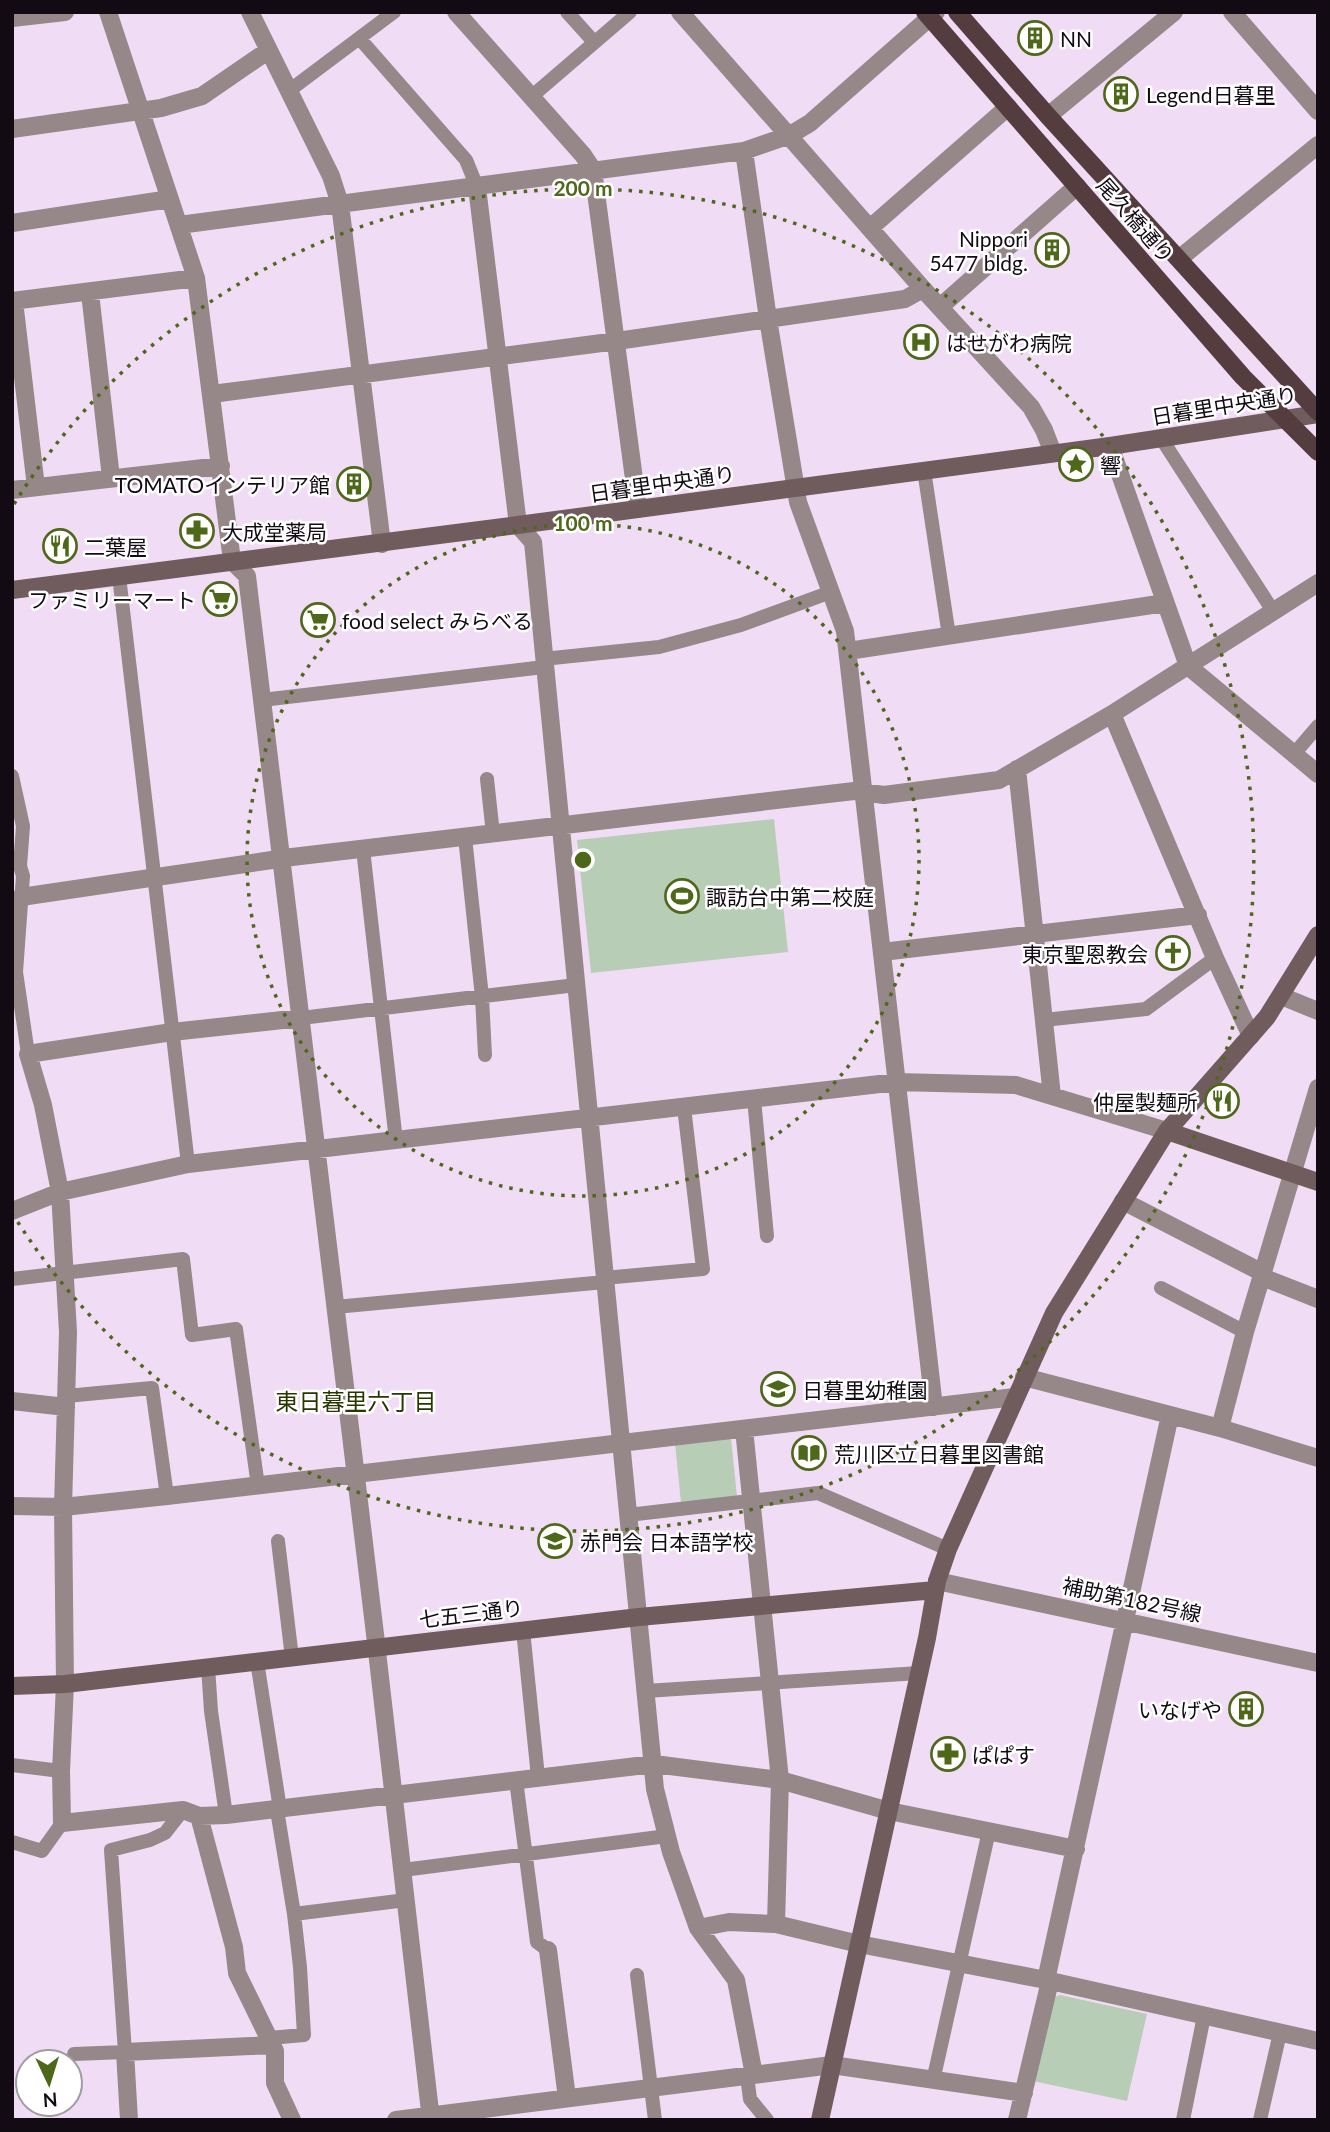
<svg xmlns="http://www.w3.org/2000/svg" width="1330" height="2132" font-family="Lato,'Noto Sans JP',sans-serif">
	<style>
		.green { fill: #b7cdb6 }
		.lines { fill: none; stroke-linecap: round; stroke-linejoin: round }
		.lane { stroke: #968788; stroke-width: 14 }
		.street { stroke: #968788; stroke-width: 18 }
		.secondary { stroke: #705b5d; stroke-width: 18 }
		.primary { stroke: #553c3f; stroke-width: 18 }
		.ring { fill: none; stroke: #4e6819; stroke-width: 3.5; stroke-dasharray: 3.5 7 }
		.labels { text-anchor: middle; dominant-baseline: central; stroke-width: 5; stroke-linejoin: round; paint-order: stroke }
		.poi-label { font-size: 21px; fill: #120b14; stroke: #fff; text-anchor: start }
		.street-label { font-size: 21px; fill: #120b14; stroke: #fff }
		.neighbourhood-label { font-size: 23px; fill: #263700; stroke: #fff }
		.centre { fill: #4e6819; stroke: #fff; stroke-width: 3.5 }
		.ring-label { font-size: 21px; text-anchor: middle; font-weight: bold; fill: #4e6819; stroke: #fff; stroke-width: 5; stroke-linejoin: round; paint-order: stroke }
	</style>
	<rect width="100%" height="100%" fill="#f1dcf6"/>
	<!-- green -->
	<path class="green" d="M774,819l14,133 -197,21 -14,-133z
		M731,1438l6,59 -56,6 -6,-60z
		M1060,1995l87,19 -20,87 -94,-20 18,-83z"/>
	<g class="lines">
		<!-- lane -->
		<path class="lane" d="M567,12l27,30
			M360,39l106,121 11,27
			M290,90l104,-78
			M531,97l99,-85
			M1161,438l112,173
			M924,470l25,166
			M119,576l69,588
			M543,659l116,-12 82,-22 90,-33
			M262,700l282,-33
			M1294,754l24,-28
			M12,776l11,50 -3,40 3,10 -7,96 12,82
			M487,779l6,55
			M465,837l17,160 3,58
			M363,849l33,292
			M301,1018l275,-33
			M1044,1020l102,-11 69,-51
			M754,1099l13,137
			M604,1278l99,-9 -19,-162
			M12,1279l171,-20 9,76 44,-6 22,157
			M1161,1288l84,44
			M335,1307l270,-25
			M66,1396l86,-8 15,108
			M628,1515l190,-22 130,56
			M278,1541l14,117
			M523,1630l15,147
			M257,1661l23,148
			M208,1667l3,44 15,104
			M646,1691l273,-18
			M12,1765l49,6
			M516,1780l21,162 11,8
			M12,1842l30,9 20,-28
			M403,1870l264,-34
			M294,1914l112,-14
			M637,1975l18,145
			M269,2038l35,-3 -4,-68 -6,-53 -17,-104
			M74,2054l51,-2 -14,-202 39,-10 15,-7 18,-23
			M747,2076l3,23 17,21
			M933,2081l56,-250
			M1183,2120l21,-104
			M1260,2120l20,-87"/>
		<!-- street -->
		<path class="street" d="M108,12l88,266 36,283 15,15 128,1058 56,486
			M250,12l81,164 9,28 42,340
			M456,12l127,143 10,15 45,339
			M680,12l243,277 108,118 13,23 9,23
			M1232,12l86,99
			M12,18l53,-6
			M1048,116l126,-104
			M12,129l149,-21 41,-12 67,-46
			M744,151l24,168 30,183 47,129 89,776
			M477,187l41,338 15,17 122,1247 16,63 27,76 38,52 18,95
			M12,223l158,-24
			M179,225l565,-74 46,-16 20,-12 126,-111
			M870,228l138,-121
			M1180,258l138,-113
			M90,293l21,185
			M12,301l184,-23
			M14,301l22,186
			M940,307l137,-121
			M212,394l405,-53 288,-42 18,-10
			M1110,446l78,220 130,108
			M12,490l209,-24
			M848,651l317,-48
			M1112,714l103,244 36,78
			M1017,769l35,327
			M21,897l271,-40 562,-66 30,4 115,-15 113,-66 206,-131
			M882,952l316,-37
			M1281,996l37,15
			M301,1018l-129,14 -144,22 15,51 17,87 8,140 -5,175 2,177 -4,87 1,52 121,-13 16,6 27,-1 428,-51 126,16 109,31 187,38
			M1123,1201l140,72
			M12,1211l48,-19 128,-28 709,-82 119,3 151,46
			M1262,1277l56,22
			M1024,1377l196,51 98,30
			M12,1401l54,6
			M1220,1428l25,-96 73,-244
			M744,1429l36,351 -4,144
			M12,1506l51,1 104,-11 848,-99
			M937,1581l381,82
			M199,1816l35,131 3,26 38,78v32l17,37
			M698,1928l31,-6 47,2 83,20 187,36 272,61
			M548,1950l19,148
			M1046,1980l124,-565
			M129,2120l-4,-68 147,-7
			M396,2120l436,-55 192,28
			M1017,2120l33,-139"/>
		<!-- secondary -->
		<path class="secondary" d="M12,590l506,-65 592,-79 208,-32
			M1167,1131l151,51
			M12,1686l53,-2 574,-67 296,-27
			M820,2120l107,-482 10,-57 11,-32 106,-236 113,-182 100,-114 51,-82"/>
		<!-- primary -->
		<path class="primary" d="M925,12l318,365 75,75
			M957,12l91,104 270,296"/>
	</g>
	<!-- distance rings -->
	<g class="ring">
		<circle cx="583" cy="860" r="336"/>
		<path d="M14 504A671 671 0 1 1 14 1216"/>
	</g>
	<!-- icons -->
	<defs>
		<g id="building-ring" transform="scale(1.75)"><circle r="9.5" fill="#fff" stroke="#4e6819" stroke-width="1.5"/><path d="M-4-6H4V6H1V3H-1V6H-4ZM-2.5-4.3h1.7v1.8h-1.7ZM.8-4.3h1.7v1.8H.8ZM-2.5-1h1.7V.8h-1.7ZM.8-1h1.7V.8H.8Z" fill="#4e6819"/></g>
		<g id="hospital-ring" transform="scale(1.75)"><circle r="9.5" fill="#fff" stroke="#4e6819" stroke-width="1.5"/><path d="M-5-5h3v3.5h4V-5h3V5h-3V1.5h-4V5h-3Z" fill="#4e6819"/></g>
		<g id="sight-ring" transform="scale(1.75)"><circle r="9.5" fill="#fff" stroke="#4e6819" stroke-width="1.5"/><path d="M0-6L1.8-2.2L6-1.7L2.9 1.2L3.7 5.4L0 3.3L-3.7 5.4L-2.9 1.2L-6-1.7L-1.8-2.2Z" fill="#4e6819"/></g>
		<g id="pharmacy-ring" transform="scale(1.75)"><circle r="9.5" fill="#fff" stroke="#4e6819" stroke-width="1.5"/><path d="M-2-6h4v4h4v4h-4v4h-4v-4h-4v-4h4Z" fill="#4e6819"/></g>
		<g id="restaurant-ring" transform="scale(1.75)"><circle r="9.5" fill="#fff" stroke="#4e6819" stroke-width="1.5"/><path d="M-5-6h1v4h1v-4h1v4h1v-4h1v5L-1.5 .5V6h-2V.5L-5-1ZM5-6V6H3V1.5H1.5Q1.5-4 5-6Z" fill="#4e6819"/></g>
		<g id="supermarket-ring" transform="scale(1.75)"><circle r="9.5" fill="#fff" stroke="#4e6819" stroke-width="1.5"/><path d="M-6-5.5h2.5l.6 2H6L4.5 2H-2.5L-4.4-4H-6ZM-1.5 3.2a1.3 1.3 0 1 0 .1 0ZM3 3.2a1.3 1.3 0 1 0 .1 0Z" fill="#4e6819"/></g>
		<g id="stadium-ring" transform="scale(1.75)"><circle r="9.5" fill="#fff" stroke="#4e6819" stroke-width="1.5"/><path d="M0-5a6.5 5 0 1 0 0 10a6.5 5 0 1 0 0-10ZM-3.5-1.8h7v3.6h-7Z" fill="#4e6819"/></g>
		<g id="church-ring" transform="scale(1.75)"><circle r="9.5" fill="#fff" stroke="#4e6819" stroke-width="1.5"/><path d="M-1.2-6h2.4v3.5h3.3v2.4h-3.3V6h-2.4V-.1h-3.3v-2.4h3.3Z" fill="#4e6819"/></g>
		<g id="school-ring" transform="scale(1.75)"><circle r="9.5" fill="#fff" stroke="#4e6819" stroke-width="1.5"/><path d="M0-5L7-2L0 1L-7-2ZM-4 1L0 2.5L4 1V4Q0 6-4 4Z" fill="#4e6819"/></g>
		<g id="library-ring" transform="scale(1.75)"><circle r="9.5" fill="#fff" stroke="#4e6819" stroke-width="1.5"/><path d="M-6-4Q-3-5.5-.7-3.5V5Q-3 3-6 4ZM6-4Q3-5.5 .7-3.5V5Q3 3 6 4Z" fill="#4e6819"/></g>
		<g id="university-ring" transform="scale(1.75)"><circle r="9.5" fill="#fff" stroke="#4e6819" stroke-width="1.5"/><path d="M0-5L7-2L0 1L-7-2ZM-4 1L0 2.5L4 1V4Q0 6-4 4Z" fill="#4e6819"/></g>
	</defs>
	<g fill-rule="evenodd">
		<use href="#building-ring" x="1035" y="38"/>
		<use href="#building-ring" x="1121" y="94"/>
		<use href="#building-ring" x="1052" y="250"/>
		<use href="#hospital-ring" x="921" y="342"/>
		<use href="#sight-ring" x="1076" y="464"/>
		<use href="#building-ring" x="354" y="484"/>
		<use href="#pharmacy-ring" x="197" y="531"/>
		<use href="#restaurant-ring" x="60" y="546"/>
		<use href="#supermarket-ring" x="220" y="599"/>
		<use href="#supermarket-ring" x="318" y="620"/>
		<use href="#stadium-ring" x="682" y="896"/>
		<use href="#church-ring" x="1173" y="953"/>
		<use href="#restaurant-ring" x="1222" y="1101"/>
		<use href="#school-ring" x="778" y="1389"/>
		<use href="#library-ring" x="809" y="1453"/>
		<use href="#university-ring" x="555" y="1541"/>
		<use href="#building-ring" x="1246" y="1709"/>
		<use href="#pharmacy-ring" x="948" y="1754"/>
	</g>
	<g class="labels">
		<!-- poi labels -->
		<g class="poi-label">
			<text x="1060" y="38">NN</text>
			<text x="1146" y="94">Legend日暮里</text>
			<text x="1028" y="238" text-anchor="end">Nippori<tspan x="1028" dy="24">5477 bldg.</tspan></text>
			<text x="946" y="342">はせがわ病院</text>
			<text x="1100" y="464">響</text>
			<text x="330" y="484" text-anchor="end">TOMATOインテリア館</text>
			<text x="222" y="531">大成堂薬局</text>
			<text x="84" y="546">二葉屋</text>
			<text x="196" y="599" text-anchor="end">ファミリーマート</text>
			<text x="342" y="620">food select みらべる</text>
			<text x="706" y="896">諏訪台中第二校庭</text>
			<text x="1148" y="953" text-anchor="end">東京聖恩教会</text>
			<text x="1198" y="1101" text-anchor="end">仲屋製麺所</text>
			<text x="802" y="1389">日暮里幼稚園</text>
			<text x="834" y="1453">荒川区立日暮里図書館</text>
			<text x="580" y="1541">赤門会 日本語学校</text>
			<text x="1222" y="1709" text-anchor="end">いなげや</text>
			<text x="972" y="1754">ぱぱす</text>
		</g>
		<!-- street labels -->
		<g class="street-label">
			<text transform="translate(1136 220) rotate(49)">尾久橋通り</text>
			<text transform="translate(1224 405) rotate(-9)">日暮里中央通り</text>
			<text transform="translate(662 483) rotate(-8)">日暮里中央通り</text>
			<text transform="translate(1132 1599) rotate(12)">補助第182号線</text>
			<text transform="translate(471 1613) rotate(-7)">七五三通り</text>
		</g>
		<!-- neighbourhood labels -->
		<g class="neighbourhood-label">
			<text x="356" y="1401">東日暮里六丁目</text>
		</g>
	</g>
	<circle cx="583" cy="860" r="10" class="centre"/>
	<g class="ring-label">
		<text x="583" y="196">200 m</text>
		<text x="583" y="531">100 m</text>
	</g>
	<!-- border -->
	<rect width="1330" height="2132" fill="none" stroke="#120b14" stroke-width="28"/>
	<!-- north arrow -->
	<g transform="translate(49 2083) rotate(176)"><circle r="33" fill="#ffffff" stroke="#a09da1" stroke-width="2"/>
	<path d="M0-5L12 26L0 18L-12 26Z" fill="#4e6819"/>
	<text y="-10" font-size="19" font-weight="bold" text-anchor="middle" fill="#120b14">N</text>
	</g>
</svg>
